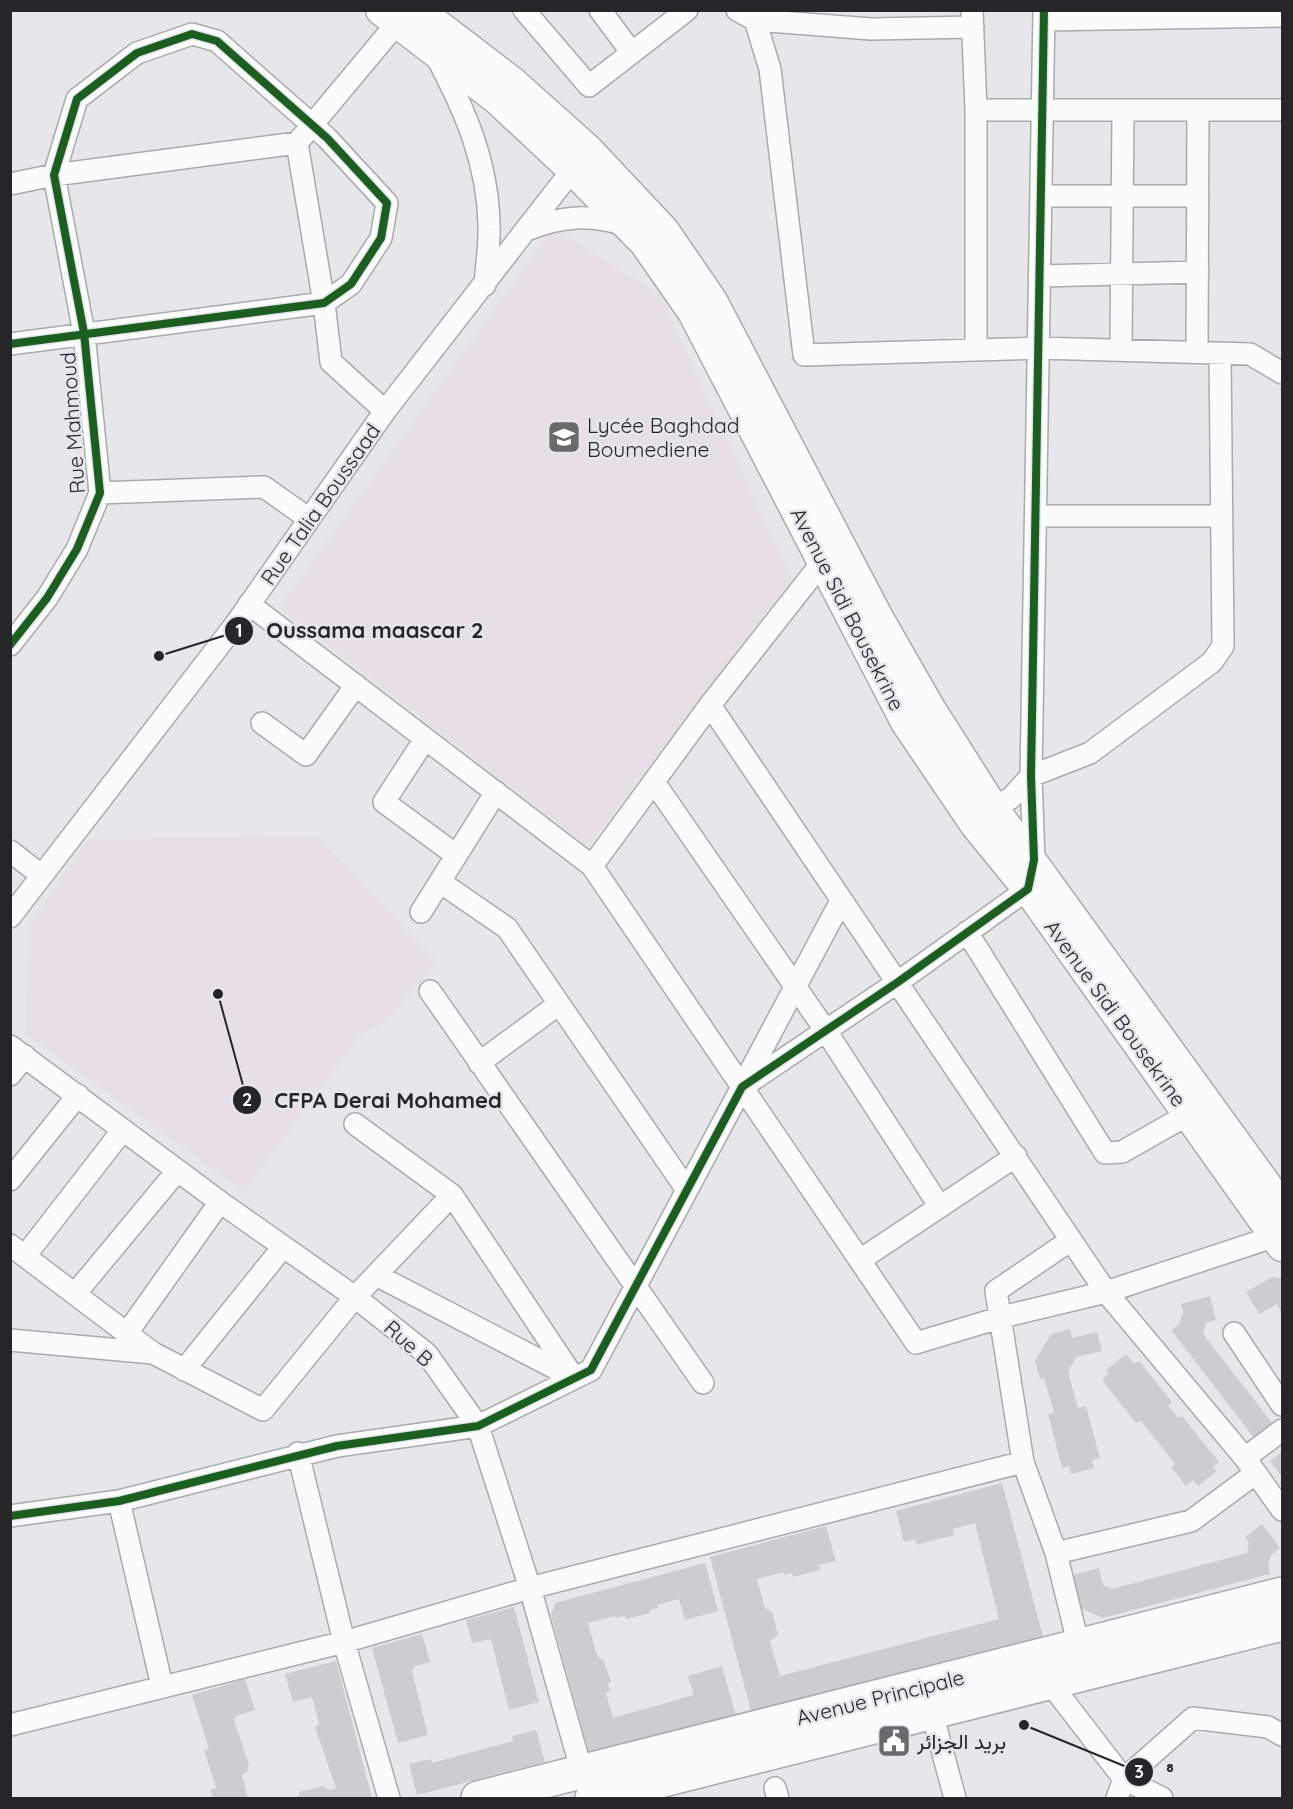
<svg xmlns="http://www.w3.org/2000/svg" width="1293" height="1809" font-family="Quicksand,Vazirmatn,sans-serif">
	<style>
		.commercial { fill: #e8dee8 }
		.building { fill: #cdcdd1 }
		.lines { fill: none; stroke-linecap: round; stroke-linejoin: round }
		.minor-casing { stroke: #aaaaad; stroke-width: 24 }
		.secondary-casing { stroke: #aaaaad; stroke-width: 33 }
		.primary-casing { stroke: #aaaaad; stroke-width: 36 }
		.minor { stroke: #fbfbfc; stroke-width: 21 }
		.secondary { stroke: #fbfbfc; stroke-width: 30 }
		.primary { stroke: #fbfbfc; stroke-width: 33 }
		.cycleway-casing { stroke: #e5e6ed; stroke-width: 11 }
		.cycleway { stroke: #1b5e20; stroke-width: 8 }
		.labels { text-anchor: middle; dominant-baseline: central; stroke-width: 5; stroke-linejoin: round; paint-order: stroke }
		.street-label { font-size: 21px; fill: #262629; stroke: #e5e6ed }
		.poi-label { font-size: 21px; fill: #262629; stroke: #e5e6ed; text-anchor: start }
		.leader { fill: none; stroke: #262629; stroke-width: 2 }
		.callout-dot { fill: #262629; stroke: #e5e6ed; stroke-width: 2 }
		.mark-label { font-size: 18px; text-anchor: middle; font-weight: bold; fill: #fff }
		.callout-label { font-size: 22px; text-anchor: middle; font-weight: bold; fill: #262629; stroke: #e5e6ed; stroke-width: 5; stroke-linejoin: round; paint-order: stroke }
	</style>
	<rect width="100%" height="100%" fill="#e7e7eb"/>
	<!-- commercial -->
	<path class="commercial" d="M562,233l98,62 132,284 -204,268 -309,-239 268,-372z
		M317,836l121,127 -56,62 -19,7 -119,160 -218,-158 2,-108 60,-87z"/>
	<!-- building -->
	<path class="building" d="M1272,1277l10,1v35l-5,-9 -18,10 -13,-22z
		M1210,1296l6,24 -10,3 -3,11 70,90 -18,15 -84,-109 8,-6 4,-13 -2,-7z
		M1070,1329l2,9 25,-6 5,19 -26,6 -8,15 10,36 8,-2 14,52 -8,2 2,8 -23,6 -2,-8 -7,2 -14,-54 6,-1 -10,-35 -4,1 -5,-18 16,-27z
		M1126,1354l8,10 5,-3 33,41 -4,3 10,13 4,-2 37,46 -6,5 4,4 -19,15 -5,-6 -7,6 -15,-19 4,-3 -34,-43 -5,2 -34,-43 7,-6 -3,-4z
		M1282,1452v25l-12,-16z
		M1002,1483l43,161 -291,78 -44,-165 116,-31 10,35 -17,4 1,5 -27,7 -1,-4 -8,2 -1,-3 -26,7 8,29 7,4 6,23 -8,6 10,35 219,-57 -24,-96 -22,6 1,6 -38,10 -1,-6 -11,3 -8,-31z
		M1262,1524l18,24 -9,7 -3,11 2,8 -167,44 -22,-10 -8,-33 26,-7 4,17 9,4 135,-36 2,-11 -4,-5z
		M705,1563l13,48 -33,9 -6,-21 -22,6 1,3 -8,2v3l-24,6 -1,-3 -10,2v-2l-27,7 8,29 4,7h3l8,23 -3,1 2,7 -4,3 7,25 81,-23 -6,-19 34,-10 14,50 -147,37 -38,-138 4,-12z
		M514,1607l25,95 -30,8 -18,-71 -19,4 -6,-23z
		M422,1634l8,28 -15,4 -3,5 16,64 -30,8 -26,-95z
		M336,1661l36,137h-78l5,-2v-4l24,-6 6,4 7,-2 -21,-61 4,-3 -7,-27 -19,5 -8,-28z
		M245,1679l10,31 -19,6 -2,4 15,45 -2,7 -5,3 6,23h-35l-3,-8 6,-2 -12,-38 5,-1 -17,-54z
		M536,1730l9,32 -128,33 -8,-31 22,-5 1,4 81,-22 -1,-5z"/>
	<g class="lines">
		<!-- minor casing -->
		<g class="minor-casing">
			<path id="minor" d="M524,10l65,76 98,-76
				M600,10l32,43
				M737,10l18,10 15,49 34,286 236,-7 210,6 32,19
				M972,10l4,100v240
				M755,20l116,9 102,-2
				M1044,20l238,-4
				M436,56c29,54 52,107 53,169 1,20 -3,40 -4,60
				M976,110h306
				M10,184l44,-9 243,-32
				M1042,196h156
				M529,229c34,-13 61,-15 96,-4
				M1041,276l157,-4
				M10,344l314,-41 27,-19 30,-46 6,-35 -60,-65 -110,-97 -25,-7 -55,19 -60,46 -23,76 30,158 16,160 -23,56 -30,49 -37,47
				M1121,350l2,-240
				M1197,352l1,-242
				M385,411l-54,-49 -7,-59 -27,-160 101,-121
				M100,493l164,-6 44,31
				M1036,516h186
				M249,604l343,262 324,477 86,-26 104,-25 170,-56
				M710,705l396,587 139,166 37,52
				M262,723l44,32 50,-70
				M425,739l-41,63 72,53
				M654,782l172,249 114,176
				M993,808l18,-10 20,-22 59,-23 122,-91 11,-16 -3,-293
				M10,851l31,24
				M592,866l118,-161 114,-145
				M440,882l67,46 180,262
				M421,912l75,-120
				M10,917l225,-292 150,-214 195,-251
				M967,932l138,221 17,-1 67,-38
				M430,991l273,392
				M10,1046l210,156 135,95 72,57 51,72 52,162 55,195
				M479,1063l80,-59
				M10,1075l15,-19
				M744,1083l97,-182
				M355,1124l97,71 122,183 -198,-103
				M10,1180l68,-85
				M1071,1240l-75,51 27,171 33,91 23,94
				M10,1245l143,108 110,57 92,-113 97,-102
				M25,1256l97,-125
				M860,1260l156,-104
				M75,1294l102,-123
				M127,1333l93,-131
				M1234,1333l48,72
				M10,1340l143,13
				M184,1370l99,-123
				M298,1453l46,189 45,156
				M1245,1458l37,-28
				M119,1501l43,185
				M10,1516l109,-15 218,-55 141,-20 113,-56 151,-283 156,-105 130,-93 6,-29 -3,-84 13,-766
				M1056,1553l135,-32 65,-48
				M1050,1683l74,96 -7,19
				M932,1713l23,85
				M10,1725l334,-83 186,-54 493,-126
				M775,1788l3,10
				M1162,1798l-38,-19 69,-61 75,9 14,8"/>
		</g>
		<!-- secondary casing -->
		<g class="secondary-casing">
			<path id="secondary" d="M381,10l116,89 76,71 72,73 48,69 213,410 69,102 53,65 254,357
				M418,10l94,72 76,68 76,81 48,70 166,317 51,89 64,101 289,399"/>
		</g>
		<!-- primary casing -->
		<g class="primary-casing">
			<path id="primary" d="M478,1798l804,-204
				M592,1798l690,-174"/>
		</g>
		<!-- minor -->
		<use href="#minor" class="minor"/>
		<!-- secondary -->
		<use href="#secondary" class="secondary"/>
		<!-- primary -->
		<use href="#primary" class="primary"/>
		<!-- cycleway casing -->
		<g class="cycleway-casing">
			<path id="cycleway" d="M10,344l314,-41 27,-19 30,-46 6,-35 -60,-65 -110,-97 -25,-7 -55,19 -60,46 -23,76 30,158 16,160 -23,56 -30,49 -37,47
				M10,1516l109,-15 218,-55 141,-20 113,-56 151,-283 156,-105 130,-93 6,-29 -3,-84 13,-766"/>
		</g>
		<!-- cycleway -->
		<use href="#cycleway" class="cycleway"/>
	</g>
	<!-- icons -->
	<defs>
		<g id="school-square" transform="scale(1.725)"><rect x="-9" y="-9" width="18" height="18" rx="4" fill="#6a6a6d" stroke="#e5e6ed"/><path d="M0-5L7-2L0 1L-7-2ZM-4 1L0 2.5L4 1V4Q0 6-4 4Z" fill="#fff"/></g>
		<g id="civic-square" transform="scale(1.725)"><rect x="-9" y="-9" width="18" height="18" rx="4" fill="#6a6a6d" stroke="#e5e6ed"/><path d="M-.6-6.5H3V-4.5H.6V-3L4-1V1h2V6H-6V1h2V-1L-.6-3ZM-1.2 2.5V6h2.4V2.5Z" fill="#fff"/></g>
	</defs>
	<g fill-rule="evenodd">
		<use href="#school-square" x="564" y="437"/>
		<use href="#civic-square" x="894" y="1741"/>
	</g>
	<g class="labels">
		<!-- street labels -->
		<g class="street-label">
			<text transform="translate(72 423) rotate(-94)">Rue Mahmoud</text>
			<text transform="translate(320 504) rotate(-55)">Rue Talia Boussaad</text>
			<text transform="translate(848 609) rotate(63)">Avenue Sidi Bousekrine</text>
			<text transform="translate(1116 1013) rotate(54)">Avenue Sidi Bousekrine</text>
			<text transform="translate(409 1343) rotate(42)">Rue B</text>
			<text transform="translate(880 1697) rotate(-14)">Avenue Principale</text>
		</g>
		<!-- poi labels -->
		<g class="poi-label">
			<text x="587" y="425">Lycée Baghdad<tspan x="587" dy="24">Boumediene</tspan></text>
			<text x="917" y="1741">بريد الجزائر</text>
		</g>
	</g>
	<!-- callouts -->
	<path class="leader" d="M159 656L239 631M218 994L247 1100M1024 1725L1139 1772"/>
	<g class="callout-dot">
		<circle cx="159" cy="656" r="6"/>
		<circle cx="218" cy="994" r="6"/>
		<circle cx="1024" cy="1725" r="6"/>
		<circle cx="239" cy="631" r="15"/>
		<circle cx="247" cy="1100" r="15"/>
		<circle cx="1139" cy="1772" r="15"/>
	</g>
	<g class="mark-label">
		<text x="239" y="637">1</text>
		<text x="247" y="1106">2</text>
		<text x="1139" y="1778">3</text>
	</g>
	<g class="callout-label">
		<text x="375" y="638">Oussama maascar 2</text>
		<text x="388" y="1108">CFPA Derai Mohamed</text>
		<text x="1170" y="1780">⁸</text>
	</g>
	<!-- border -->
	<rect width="1293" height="1809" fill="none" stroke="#262629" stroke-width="24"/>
</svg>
